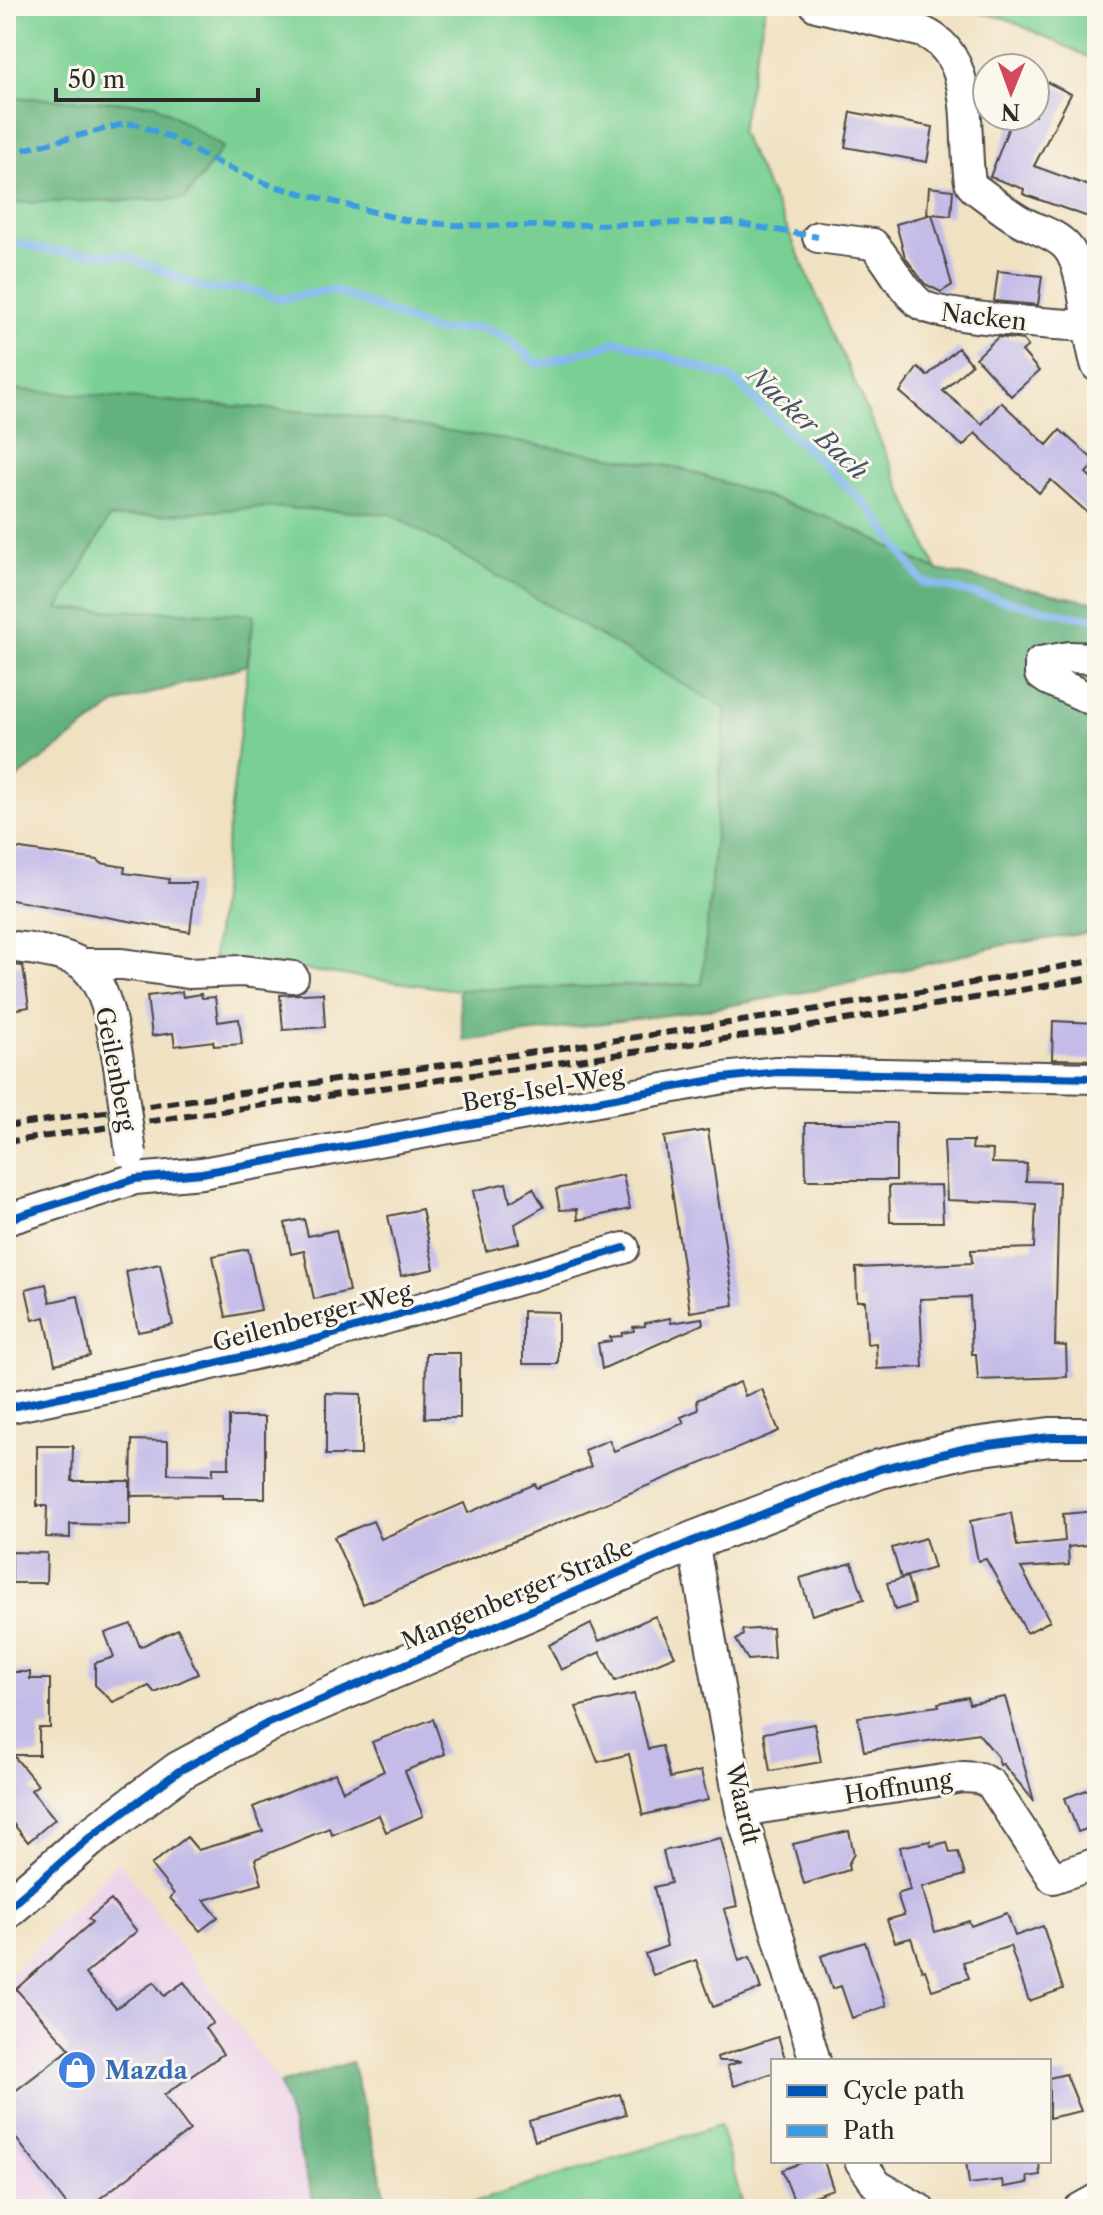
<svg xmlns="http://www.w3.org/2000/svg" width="1103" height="2215" font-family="'Libre Caslon Text',serif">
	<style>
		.built { fill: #ecd1ea }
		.green { fill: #7ad094; stroke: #527e60; stroke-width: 2 }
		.forest { fill: #63b27e; stroke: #476e54; stroke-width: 2 }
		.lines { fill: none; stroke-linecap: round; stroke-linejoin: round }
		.stream { stroke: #84b7f1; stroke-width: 8 }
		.building { fill: #c4bbe8 }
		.minor-casing { stroke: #494642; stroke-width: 34 }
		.major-casing { stroke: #494642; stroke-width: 42 }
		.minor { stroke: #fff; stroke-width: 30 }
		.major { stroke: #fff; stroke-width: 38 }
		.rail { stroke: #2b2b2b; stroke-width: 6; stroke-dasharray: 12 6; stroke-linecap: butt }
		.minor-bridge-casing { stroke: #494642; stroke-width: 34; stroke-linecap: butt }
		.minor-bridge { stroke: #fff; stroke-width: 30 }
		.quiet { stroke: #3d9ce1; stroke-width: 6; stroke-dasharray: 12 6; stroke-linecap: butt }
		.cycleway-casing { stroke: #fbf7ec; stroke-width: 13 }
		.cycleway { stroke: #0057b8; stroke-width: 8 }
		.labels { text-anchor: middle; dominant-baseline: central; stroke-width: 6; stroke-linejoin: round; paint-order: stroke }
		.street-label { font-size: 24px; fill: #2b2b2b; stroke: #fbf7ec }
		.shop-label { font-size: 24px; font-weight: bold; fill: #366cbe; stroke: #fbf7ec; text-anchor: start }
		.water-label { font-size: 26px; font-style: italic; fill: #465566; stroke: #fbf7ec }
	</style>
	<rect width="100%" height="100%" fill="#fbf7ec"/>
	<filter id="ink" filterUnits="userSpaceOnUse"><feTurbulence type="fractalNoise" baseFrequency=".0125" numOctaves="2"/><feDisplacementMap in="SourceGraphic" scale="16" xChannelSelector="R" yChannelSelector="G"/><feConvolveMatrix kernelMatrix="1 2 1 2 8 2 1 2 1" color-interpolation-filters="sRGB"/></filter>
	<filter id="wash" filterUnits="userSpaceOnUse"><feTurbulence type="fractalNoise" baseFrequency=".006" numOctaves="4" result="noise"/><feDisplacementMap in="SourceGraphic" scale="32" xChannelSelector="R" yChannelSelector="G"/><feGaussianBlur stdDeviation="1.8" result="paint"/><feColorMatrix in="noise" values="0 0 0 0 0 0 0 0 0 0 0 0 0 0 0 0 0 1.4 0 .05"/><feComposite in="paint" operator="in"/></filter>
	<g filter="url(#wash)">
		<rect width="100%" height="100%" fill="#f0e1c2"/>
		<!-- built -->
		<path class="built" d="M119,1861l161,223 36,125h-310v-231z"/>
		<!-- green -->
		<path class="green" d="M6,6h760l-26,126 42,85 155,353 -105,-51 -152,-51 -331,-53 -343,-26v-186l179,-4 -30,-95 -149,-7z
			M946,6h151v55l-92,-43z
			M269,507l122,7 335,194 -24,276 -244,6 -245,-32 41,-343 -196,-6 51,-91z
			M720,2125l24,84h-292z"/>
		<!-- forest -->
		<path class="forest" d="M6,97l149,7 68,43 -38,52 -179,4z
			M6,389l343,26 331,53 152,51 105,51 160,33v329l-94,13 -165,41 -133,24 -241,31 -6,-51 244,-6 24,-275 -335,-195 -122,-7 -160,11 -51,91 196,5 -7,51 -131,39 -110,82z
			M352,2062l37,147h-73l-36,-125z"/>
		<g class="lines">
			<!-- stream -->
			<path class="stream" d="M6,240l43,11 74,4 86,35 36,-2 35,11 53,-9 102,41 47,-4 27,12 29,26 82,-24 111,37 141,132 50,72 147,33 28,3"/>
		</g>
		<g id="blocks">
			<!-- building -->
			<path class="building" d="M1035,76l36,18 -37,72 63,23v31l-74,-26 1,-5 -34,-12 23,-61h22z
				M851,112l82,15 -6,35 -82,-15z
				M929,187l24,3 -2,26 -19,-2 20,71 -11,7 -16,-8 -20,-27 -9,-33 36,-10h-5z
				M998,271l44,5 -4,29 -44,-4z
				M998,337l25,3 5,6 -6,5 17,20 -28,25 -35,-38z
				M958,348l14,16 -29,27 39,33 19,-22 46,43 13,-15 36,32 -10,11 11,10v38l-46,-41 -12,13 -64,-60 -12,13 -63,-54 18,-25 9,9z
				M6,847l92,13 3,3 24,4 -1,6 45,6 -1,4h28l-6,49 -184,-33z
				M6,964l17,2 6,41 -23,4z
				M182,992l1,5 18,-3 1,4 13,-1 3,25 21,-3 3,25 -28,2 -1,-5 -38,5 -2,-13 -21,3 -5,-40z
				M323,993l2,34 -42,3 -3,-35z
				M1053,1021l44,2v37l-45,-1z
				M805,1123h91v57h-90z
				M708,1130l26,175 -44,7 -26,-175z
				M944,1141h29l-1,8 21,1 -1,13 35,1 -1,17 33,1 -4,163 11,1 1,31 -89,3 -2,-26h-4l-2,-57 -50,2 3,68 -46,2 -1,-26 -9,1 -2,-43h-8l-1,-33 116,-5 -1,-13 63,-2 2,-44 -89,-4z
				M623,1175l7,34 -52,11 -1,-11 -17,1 -4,-21z
				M506,1183l4,19 23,-14 11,19 -29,17 4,19 -33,8 -13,-60z
				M941,1185l2,37h-53l-1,-36z
				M422,1209l12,60 -33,7 -13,-60z
				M304,1219l4,17 28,-6 13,61 -35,8 -10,-48 -13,3 -6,-31z
				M248,1249l13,61 -35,7 -13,-61z
				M160,1264l13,61 -35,7 -12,-61z
				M46,1284l4,18 28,-6 12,60 -35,8 -10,-47 -12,3 -7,-31z
				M523,1311l35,1v52h-35z
				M670,1318l1,5 31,-5 1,6 -101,45 -4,-26 13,-2 -1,-4 12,-1v-3l12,-2 -1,-4 12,-1v-3z
				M426,1353h34v65h-35z
				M740,1382l5,14 17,-7 17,42 -416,173 -29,-67 39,-16 8,18 83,-36 4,10 67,-29 2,4 54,-21 -7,-17 25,-10 5,11 70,-28 -3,-6 17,-7 -1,-10z
				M326,1393l35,1v61h-35z
				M229,1417h36v81h-43v-3l-91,1 1,-56 36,1v33l45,1v-7h16z
				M37,1446h36l-1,35h58v44l-60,-1v14l-24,-1 1,-31h-10z
				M1097,1511v33l-29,3 1,18 -48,3 29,53 -23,12 -41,-74 -8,2 -8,-40 41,-8 6,33 48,-5 -2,-27z
				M925,1538l9,30 -33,10 -9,-30z
				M12,1552l35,1 -1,30h-34z
				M852,1563l12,36 -52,16 -12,-37z
				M907,1577l8,27 -20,6 -8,-27z
				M655,1616l20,40 -60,25 -15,-29 -39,18 -12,-25 42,-21 8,17z
				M131,1624l9,23 38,-18 20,45 -43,19 -6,-7 -36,16 -18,-17v-22l19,-6 -9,-24z
				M772,1628l2,30 -26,2 -12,-20 7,-5 -1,-5z
				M8,1672h22v7h20v49h-11v27h-26l25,30 -7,5 24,29 -27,23 -22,-27z
				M634,1694l14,55 14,-3 8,32 31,-7 7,29 -65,15 -14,-61 -31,8 -22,-55z
				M968,1697l1,7 36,-7 29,104 -31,-37 -3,1 -2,-8 -20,-24 -114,18 -6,-34 81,-11 -1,-3z
				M433,1719l12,35 -40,17 18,45 -37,16 -7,-17 -47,20 -3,-7 -74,31 7,25 -58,16 14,17 -18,14 -30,-33 4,-4 -23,-29 36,-28 11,13 65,-19 -10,-24 82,-34 8,18 41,-20 -12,-29z
				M814,1724l7,38 -51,9 -6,-38z
				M1097,1786v39l-19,7 -13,-34z
				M849,1831l5,23 -6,10 1,6 -45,14 -11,-40z
				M721,1838l16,68 -13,3 15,52 11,-4 11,32 -48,18 -17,-47 -43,15 -8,-21 22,-8 -13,-59 17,-4 -8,-32z
				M930,1841l1,5 16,-4 3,11 8,-1 7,23 -43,12 13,45 34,-11 2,5 36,-13 8,23 28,-10 20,63 -34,12 -19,-55 -47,16 6,16 -37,12 -7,-20 -3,1 -11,-33 -16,4 -8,-22 17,-5 -7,-21 13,-4 -10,-43z
				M111,1900l26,31 -52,43 31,34 38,-26 10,14 20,-14 29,41 -8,5 18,26 -59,41 26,35 -104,79h-16l-64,-84v-27l64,-49 -54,-60 76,-67 -4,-3z
				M865,1942l21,64 -34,12 -11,-32 -9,3 -11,-33z
				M778,2037l8,24h-13v12l-39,13 -7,-20 15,-5h-24l-1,-4z
				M1066,2074l15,37 -32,7v-40z
				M620,2094l6,20 -91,27 -6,-20z
				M806,2161h18l9,28 -38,14 -13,-33z
				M966,2161h73l1,14 -13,2 1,6 -25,4 -1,-7 -33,4z"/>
		</g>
	</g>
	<g filter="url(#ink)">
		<use href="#blocks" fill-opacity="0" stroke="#494642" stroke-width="2"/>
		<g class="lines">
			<!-- minor casing -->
			<g class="minor-casing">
				<path id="minor" d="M816,6l107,26c55,24 39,101 47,150l4,6c15,10 29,23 45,32 15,9 36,13 48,27 19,22 19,88 30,119
					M818,237l55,7c17,18 27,43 46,59 18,16 147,21 178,24
					M1097,658l-28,-1 -29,5v12l7,5 50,23
					M6,946c19,2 64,7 78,20 25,23 29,68 35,99
					M83,964h39l66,9 54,-2 51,6
					M6,1220l129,-41 67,-6 522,-95 53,-6 320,6
					M6,1408l160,-33 151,-36 307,-91
					M693,1541l48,270 74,250
					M741,1811l222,-34 16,1 12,6 62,94 44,-15
					M860,2161l17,24 42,24
					M1079,2209l18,-10"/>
			</g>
			<!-- major casing -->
			<g class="major-casing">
				<path id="major" d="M6,1910l82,-71 91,-68 89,-48 425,-182 187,-72 87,-21 83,-11h47"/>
			</g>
			<!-- minor -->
			<use href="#minor" class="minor"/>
			<!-- major -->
			<use href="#major" class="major"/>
			<!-- rail -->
			<path class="rail" d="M6,1126c364,-52 730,-97 1091,-166
				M6,1142l788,-113 303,-52"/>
			<!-- minor-bridge casing -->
			<g class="minor-bridge-casing">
				<path id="minor-bridge" d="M119,1065l12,88"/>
			</g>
			<!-- minor-bridge -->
			<use href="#minor-bridge" class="minor-bridge"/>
			<!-- quiet -->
			<path class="quiet" d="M6,154l118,-30h11l28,10 55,29 52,22 134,35 48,5 80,1 196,-4 90,15
				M6,943l3,3"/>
			<!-- cycleway casing -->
			<g class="cycleway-casing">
				<path id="cycleway" d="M6,1220l129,-41 67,-6 522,-95 53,-6 320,6
					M6,1408l160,-33 151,-36 307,-91
					M6,1910l82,-71 91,-68 89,-48 425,-182 187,-72 87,-21 83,-11h47"/>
			</g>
			<!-- cycleway -->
			<use href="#cycleway" class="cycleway"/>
		</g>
	</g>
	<!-- icons -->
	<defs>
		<g id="shop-disc" transform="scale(2)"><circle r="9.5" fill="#3f7fe0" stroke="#fbf7ec"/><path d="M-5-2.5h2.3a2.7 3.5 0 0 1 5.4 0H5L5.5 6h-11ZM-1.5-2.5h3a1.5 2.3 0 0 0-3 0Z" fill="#fff"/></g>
	</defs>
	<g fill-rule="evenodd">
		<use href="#shop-disc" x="77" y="2070"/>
	</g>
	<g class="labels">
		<!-- street labels -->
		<g class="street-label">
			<text transform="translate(984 317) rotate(7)">Nacken</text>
			<text transform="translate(116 1069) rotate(79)">Geilenberg</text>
			<text transform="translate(543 1089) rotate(-10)">Berg-Isel-Weg</text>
			<text transform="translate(312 1317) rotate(-15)">Geilenberger Weg</text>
			<text transform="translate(517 1594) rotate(-23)">Mangenberger Straße</text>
			<text transform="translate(898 1787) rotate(-9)">Hoffnung</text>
			<text transform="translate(743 1804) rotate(77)">Waardt</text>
		</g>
		<!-- shop labels -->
		<g class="shop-label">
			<text x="105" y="2070">Mazda</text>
		</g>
		<!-- water labels -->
		<g class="water-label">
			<text transform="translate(808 423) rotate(43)">Nacker Bach</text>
		</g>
	</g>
	<!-- margin -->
	<rect width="1103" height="2215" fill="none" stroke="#fbf7ec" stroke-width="32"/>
	<!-- legend -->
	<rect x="771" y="2059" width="280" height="104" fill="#fbf7ec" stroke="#a8a59f" stroke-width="2"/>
	<rect x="787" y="2085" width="40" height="12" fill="#0057b8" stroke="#a8a59f" stroke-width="2"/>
	<text x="843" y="2099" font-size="24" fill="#2b2b2b">Cycle path</text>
	<rect x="787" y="2125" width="40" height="12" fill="#3d9ce1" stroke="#a8a59f" stroke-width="2"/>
	<text x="843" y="2139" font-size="24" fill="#2b2b2b">Path</text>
	<!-- north arrow -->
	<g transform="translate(1011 92) rotate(181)"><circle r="38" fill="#fbf7ec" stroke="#a8a59f" stroke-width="2"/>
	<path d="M0-6L14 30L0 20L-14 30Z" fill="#d1495b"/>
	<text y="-12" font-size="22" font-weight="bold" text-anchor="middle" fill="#2b2b2b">N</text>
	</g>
	<!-- scale -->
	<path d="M56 88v12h202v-12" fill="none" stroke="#2b2b2b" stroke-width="4"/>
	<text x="68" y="88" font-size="24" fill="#2b2b2b" stroke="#fbf7ec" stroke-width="6" paint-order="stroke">50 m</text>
</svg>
